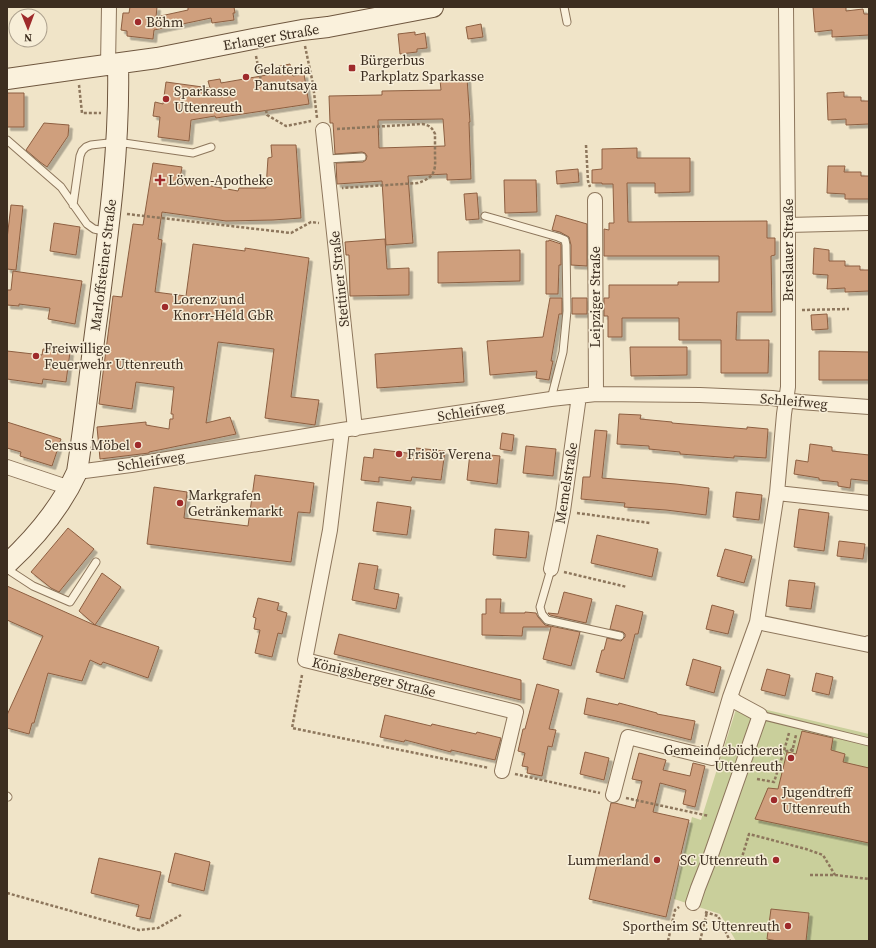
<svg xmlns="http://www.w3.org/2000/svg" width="876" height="948" font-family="'Source Serif 4',serif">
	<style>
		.green { fill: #c9cf9b }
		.building { fill: #cf9f7d; stroke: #8d5f41; fill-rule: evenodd; filter: url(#shadow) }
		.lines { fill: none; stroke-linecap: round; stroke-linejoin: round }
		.lane-casing { stroke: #8d765c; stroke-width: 9 }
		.street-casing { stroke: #8d765c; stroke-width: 16 }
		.secondary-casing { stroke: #6f573f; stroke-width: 22 }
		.path { stroke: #8d765c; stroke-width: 2.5; stroke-dasharray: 3 2; stroke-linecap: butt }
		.lane { stroke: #faf1dc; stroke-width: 7 }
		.street { stroke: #faf1dc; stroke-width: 14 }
		.secondary { stroke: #faf1dc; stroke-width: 20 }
		.poi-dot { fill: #9e2a2b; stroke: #f7eed8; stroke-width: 1.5 }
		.labels { text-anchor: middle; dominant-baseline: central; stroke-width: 3; stroke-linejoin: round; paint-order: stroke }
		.poi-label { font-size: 14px; fill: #3d2e20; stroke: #f7eed8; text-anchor: start }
		.street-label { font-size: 14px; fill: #3d2e20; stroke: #f7eed8 }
	</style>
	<defs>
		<filter id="shadow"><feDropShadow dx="3.5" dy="3.5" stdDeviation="0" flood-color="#0004"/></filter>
	</defs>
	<rect width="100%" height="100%" fill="#f0e4c8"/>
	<!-- green -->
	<path class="green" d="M738,703l131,31v207h-133l-16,-27 -46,-15 18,-82 9,3z"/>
	<!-- building -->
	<path class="building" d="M130,7h27l-1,10 32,-7v-3h46l1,6h-2l1,7 -22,3 -1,-5 -57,12 -1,9 -26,-3v-5l-6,-1 2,-17h6z
		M813,7h33v4l17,-2 1,5h5v21l-37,2v-7l-17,2z
		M481,24l2,13 -15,2 -2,-12z
		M415,32v3l10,-2 2,15 -10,1v3l-17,2 -2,-20z
		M290,64l3,12 11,-2 5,30 -93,14 -1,-2 -24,4 -2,21 -31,-4 2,-20 -7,-1 2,-14 8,2 3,-22 44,6 -2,-7 12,-2 1,4 46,-8 -1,-6z
		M467,78l3,44h-1l2,57 -24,1v-6l-39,2 5,67 -27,2 -4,-64 -45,3 -1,-21 27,-1 3,-2 1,-4 -2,-3 -3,-1 -27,2 -2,-31h-3l-1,-27 53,-1v-4l59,-1 -1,-10zM443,119l2,27 -66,2 -1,-28z
		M844,92v5h17v4h8v23l-23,1v-6l-18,1 -1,-27z
		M7,93h17v34h-17z
		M44,123l25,2 -1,11 -21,31 -7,-5 -14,-12z
		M271,145h25l5,73 -28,2 -47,1 -64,-9 -4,27 4,1 -7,52 31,4 7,-52 52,7v-3l64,10 -18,139 28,3 -4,25 -50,-7 9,-69 -56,-7 -12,81 24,-6 6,17 -87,18v1l-49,6 -3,-32 49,-5v3l23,4 1,-10h3v-5h-2l3,-27 -38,-5 -4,27 -33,-5 14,-108 9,1 11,-73 10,1 10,-62 29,4 -3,17 32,2 27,5 1,-3h27l2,-30 4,-1z
		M637,148v10h53v34l-35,1v-10h-28l1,39 139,-1v17h8v17l-4,1 1,56h-35l-1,28h33l-1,33h-47v-33h-42v-22h-57v19h-14v-21h-4v-18h5v-13h69v-3h41v-26h-115v-27l5,1v-7h5l-1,-39h-11v-1h-10v-13l10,-1v-20z
		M828,166h17l-1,6h17v4h8v23h-24v-5l-18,-1z
		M578,169l1,13 -22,2 -1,-13z
		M504,180h32l1,32 -32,1z
		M477,193l2,26 -13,1 -2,-26z
		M11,205l12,1 -7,64 -9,-1v-30z
		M556,215l31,9v42l-16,-1v-20l-2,-8 -9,-5 -8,-2z
		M54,223l26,4 -4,28 -26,-4z
		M385,239l2,30 22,-1v27l-59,1 -1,-41h-3l-1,-13z
		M549,240l12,4v21h-2l-1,29h-12v-53h3z
		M814,248l15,2v11h16v5h15v4h9v21l-24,1v-4l-18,1 1,-14 -15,-1z
		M520,250v31l-82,2v-31z
		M13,271l69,10 -7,43 -27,-5 2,-11 -31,-4v2l-12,-1v-15h4z
		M550,298h12v16h-3l-8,47h2l-4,19 -13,-2 1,-7 -47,4 -3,-34 56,-4z
		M572,298h15v16h-15z
		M827,314l1,15 -16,1 -1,-15z
		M630,347h57v28l-56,1z
		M462,348l2,34 -87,6 -2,-34z
		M43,349l27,3 -4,30 -23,-3 -1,5 -35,-5v-28l35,4z
		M819,351l50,1v28h-50z
		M619,414l22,1 -1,4 32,3v1l75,6v-2l21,2 -2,29 -32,-2v2l-54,-4v-2l-31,-3v-3l-32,-2z
		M7,422l54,17 -9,27 -32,-10 1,-4 -14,-4z
		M595,430l12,1 -5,47 74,6 33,4 -3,27 -40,-5 -42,-3 1,-4 -44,-4 2,-22h7z
		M502,433l12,2 -2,16 -12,-2z
		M810,444l22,3v4l37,4v26l-18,-2 -1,9 -12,-2v-4l-19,-2v-2l-25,-4 2,-14 12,2z
		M526,446l30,3 -3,27 -30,-3z
		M416,448l29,3 -4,29 -29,-3 -1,4 -32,-4v5l-18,-2 3,-23 9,1 1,-9 41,5z
		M470,453l30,3 -3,28 -30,-4z
		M255,475l59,8 -4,30 -12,-1 -7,50 -144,-18 7,-57 33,5 -3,26 64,8z
		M736,492l26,3 -3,25 -26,-3z
		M377,502l34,5 -4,28 -34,-4z
		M799,509l30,4 -5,38 -30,-4z
		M68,528l26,21 -35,43 -8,-4 -20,-16z
		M495,529l34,3 -3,26 -33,-3z
		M597,535l61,14 -6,28 -61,-14z
		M839,541l26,3 -2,15 -26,-3z
		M725,549l27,7 -8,27 -27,-7z
		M359,563l19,3 -4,23 25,5 -3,15 -44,-9z
		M102,573l19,14 -26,38 64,22 -11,31 -45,-16 -2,3 -11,-5 -8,21 -34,-8 -14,50h-2l-3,11 -22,-6v-13l36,-79 -36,-16v-34l85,38 3,1 -16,-14z
		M789,580l26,3 -4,26 -25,-3z
		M564,592l28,7 -6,24 -36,-8 -2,-2 10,1z
		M258,598l21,5 -2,7 10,3 -5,21 -4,-1 -6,24 -17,-4 5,-23 -6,-1 2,-11 -3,-1z
		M486,599h15l-1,14h25v-1l11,1 2,4 7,8 35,7 -9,34 -28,-7 8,-32h-28l-1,9 -40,-1v-21h4z
		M616,605l27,7 -5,22h-3l-11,45 -28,-7 6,-22h2l3,-12 14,3 4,-4v-3l-2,-2 -13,-3z
		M712,605l22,6 -6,23 -22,-5z
		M339,634l182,46v20l-187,-46z
		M693,659l28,8 -7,26 -28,-8z
		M767,669l23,6 -5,21 -24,-6z
		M816,673l17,4 -4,18 -17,-4z
		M537,684l22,6 -10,39 7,1 -4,17 -4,-1 -6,30 -15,-3 1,-6 -6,-1 3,-13 -7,-2 5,-22h2z
		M587,698l31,7 1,-2 38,10v1l38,7 -4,19 -75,-19 -32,-7z
		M385,715l46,11 1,-2 44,10 1,-2 24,6 -6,22 -44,-10v2l-46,-12 -1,2 -24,-5z
		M802,731l31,7 -2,12 14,4 -2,8 26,6v75l-114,-24 13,-31 10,1 9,-37 9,2z
		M585,752l24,6 -5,22 -24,-6z
		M639,753l27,7 -3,10 27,6 3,-13 12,3 -10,41 -12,-3 3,-14 -26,-7 -7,29 36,8 -23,97 -77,-18 22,-96h4l20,5 7,-27 -10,-2z
		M175,853l35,9 -6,29 -36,-9z
		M99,858l62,14 -11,47 -14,-3 3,-11 -48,-12z
		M771,909l38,4 -3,28h-29l-10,-2z"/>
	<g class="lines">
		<!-- lane casing -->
		<g class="lane-casing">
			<path id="lane" d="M564,7l3,15
				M7,140l54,47 26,37 7,5 14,3
				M327,159l35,-2
				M73,205l7,-49 2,-5 4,-4 5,-2 26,-3 76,11 18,-6
				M485,216l73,21 7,3 1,5 1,66 -4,41 -12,47
				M7,569l26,17 37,16 26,-40
				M551,569l-11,38 2,7 5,6 73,16
				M760,715l109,27
				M7,796l1,1"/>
		</g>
		<!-- street casing -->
		<g class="street-casing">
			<path id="street" d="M108,65l1,-58
				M323,130l32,299
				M595,200l1,194
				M788,225l81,-2
				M342,430l-12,100 -25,130 211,52 -14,59
				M7,467l63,21
				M77,472l54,-7 211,-35 209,-31 45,-5 104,1 72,3 28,4 69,5
				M777,493l92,10
				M551,569l12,-58 16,-115
				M757,622l112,23v-2
				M613,795l15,-58 84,21 18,-61
				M693,903l5,-15 13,-33 49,-140 -24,-13 -6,-5 27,-75 20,-129 7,-79 4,-27v-162l-2,-218"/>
		</g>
		<!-- secondary casing -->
		<g class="secondary-casing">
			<path id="secondary" d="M7,79l70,-10 80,-11 96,-19 49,-9 26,-3 105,-20
				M7,564c28,-26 54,-57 70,-92 8,-51 13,-103 20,-154 11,-84 23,-169 21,-254"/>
		</g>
		<!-- path -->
		<path class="path" d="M305,46l8,38 4,34
			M256,56l5,25
			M79,85l3,28h19
			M266,110l1,5 19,11 25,-5
			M337,129l85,-5c7,1 10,3 13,10 0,7 0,15 0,23 1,15 -2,21 -17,26l-76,5
			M586,145l2,36 2,6
			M127,214l164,19 20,-11 8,1
			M802,310l47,-1
			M577,513l73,10
			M564,572l63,15
			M302,675l-10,53 197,40
			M789,733l-5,18h6l3,-3 -1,5
			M793,748l3,-13
			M515,774l85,19
			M757,779l17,3 10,-31
			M626,798l83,18
			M725,859l15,5 9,-30 57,15 17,6 12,20
			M810,875h25l34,4
			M7,893l132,37 19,-2 23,-13
			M705,912l13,4 12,25
			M668,941l7,-31 4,-3
			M700,941l7,-29"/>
		<!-- lane -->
		<use href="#lane" class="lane"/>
		<!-- street -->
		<use href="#street" class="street"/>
		<!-- secondary -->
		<use href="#secondary" class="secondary"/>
	</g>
	<!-- markers -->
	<g class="poi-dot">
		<circle cx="138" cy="22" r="4"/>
		<rect x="348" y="64" width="8" height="8" rx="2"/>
		<circle cx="246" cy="77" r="4"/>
		<circle cx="166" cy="99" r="4"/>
		<path d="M158 174h4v4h4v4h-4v4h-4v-4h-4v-4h4z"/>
		<circle cx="165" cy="307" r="4"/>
		<circle cx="36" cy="356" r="4"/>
		<circle cx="138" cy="445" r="4"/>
		<circle cx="399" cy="454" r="4"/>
		<circle cx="180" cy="503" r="4"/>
		<circle cx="791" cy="758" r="4"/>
		<circle cx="774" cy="800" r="4"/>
		<circle cx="657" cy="860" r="4"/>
		<circle cx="776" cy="860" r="4"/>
		<circle cx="788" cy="926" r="4"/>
	</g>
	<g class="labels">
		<!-- poi labels -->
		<g class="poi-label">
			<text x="146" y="22">Böhm</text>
			<text x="360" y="60">Bürgerbus<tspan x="360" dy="16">Parkplatz Sparkasse</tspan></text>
			<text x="254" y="69">Gelateria<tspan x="254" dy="16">Panutsaya</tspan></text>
			<text x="174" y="91">Sparkasse<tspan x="174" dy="16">Uttenreuth</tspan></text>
			<text x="168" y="180">Löwen-Apotheke</text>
			<text x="173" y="299">Lorenz und<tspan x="173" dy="16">Knorr-Held GbR</tspan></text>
			<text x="44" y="348">Freiwillige<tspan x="44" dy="16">Feuerwehr Uttenreuth</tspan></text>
			<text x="130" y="445" text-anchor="end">Sensus Möbel</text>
			<text x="407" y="454">Frisör Verena</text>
			<text x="188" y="495">Markgrafen<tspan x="188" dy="16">Getränkemarkt</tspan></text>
			<text x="783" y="750" text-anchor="end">Gemeindebücherei<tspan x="783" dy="16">Uttenreuth</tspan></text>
			<text x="782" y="792">Jugendtreff<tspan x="782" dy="16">Uttenreuth</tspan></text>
			<text x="649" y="860" text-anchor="end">Lummerland</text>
			<text x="768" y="860" text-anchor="end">SC Uttenreuth</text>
			<text x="780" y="926" text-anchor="end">Sportheim SC Uttenreuth</text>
		</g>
		<!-- street labels -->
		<g class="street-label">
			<text transform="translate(271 37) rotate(-10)">Erlanger Straße</text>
			<text transform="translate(788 250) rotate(-90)">Breslauer Straße</text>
			<text transform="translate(103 265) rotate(-83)">Marloffsteiner Straße</text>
			<text transform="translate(339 279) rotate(-96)">Stettiner Straße</text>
			<text transform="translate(595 297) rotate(-90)">Leipziger Straße</text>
			<text transform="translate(794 401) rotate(5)">Schleifweg</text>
			<text transform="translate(471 411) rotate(-9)">Schleifweg</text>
			<text transform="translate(151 461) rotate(-9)">Schleifweg</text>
			<text transform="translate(566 483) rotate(-81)">Memelstraße</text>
			<text transform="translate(374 677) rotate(14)">Königsberger Straße</text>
		</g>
	</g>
	<!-- border -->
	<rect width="876" height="948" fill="none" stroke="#3d2e20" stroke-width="16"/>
	<!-- north arrow -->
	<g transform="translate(28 28) rotate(179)"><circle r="19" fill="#f7eed8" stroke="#ada18e"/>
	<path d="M0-3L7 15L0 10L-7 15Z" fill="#9e2a2b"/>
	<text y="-6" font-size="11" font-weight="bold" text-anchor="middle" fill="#3d2e20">N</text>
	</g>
</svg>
